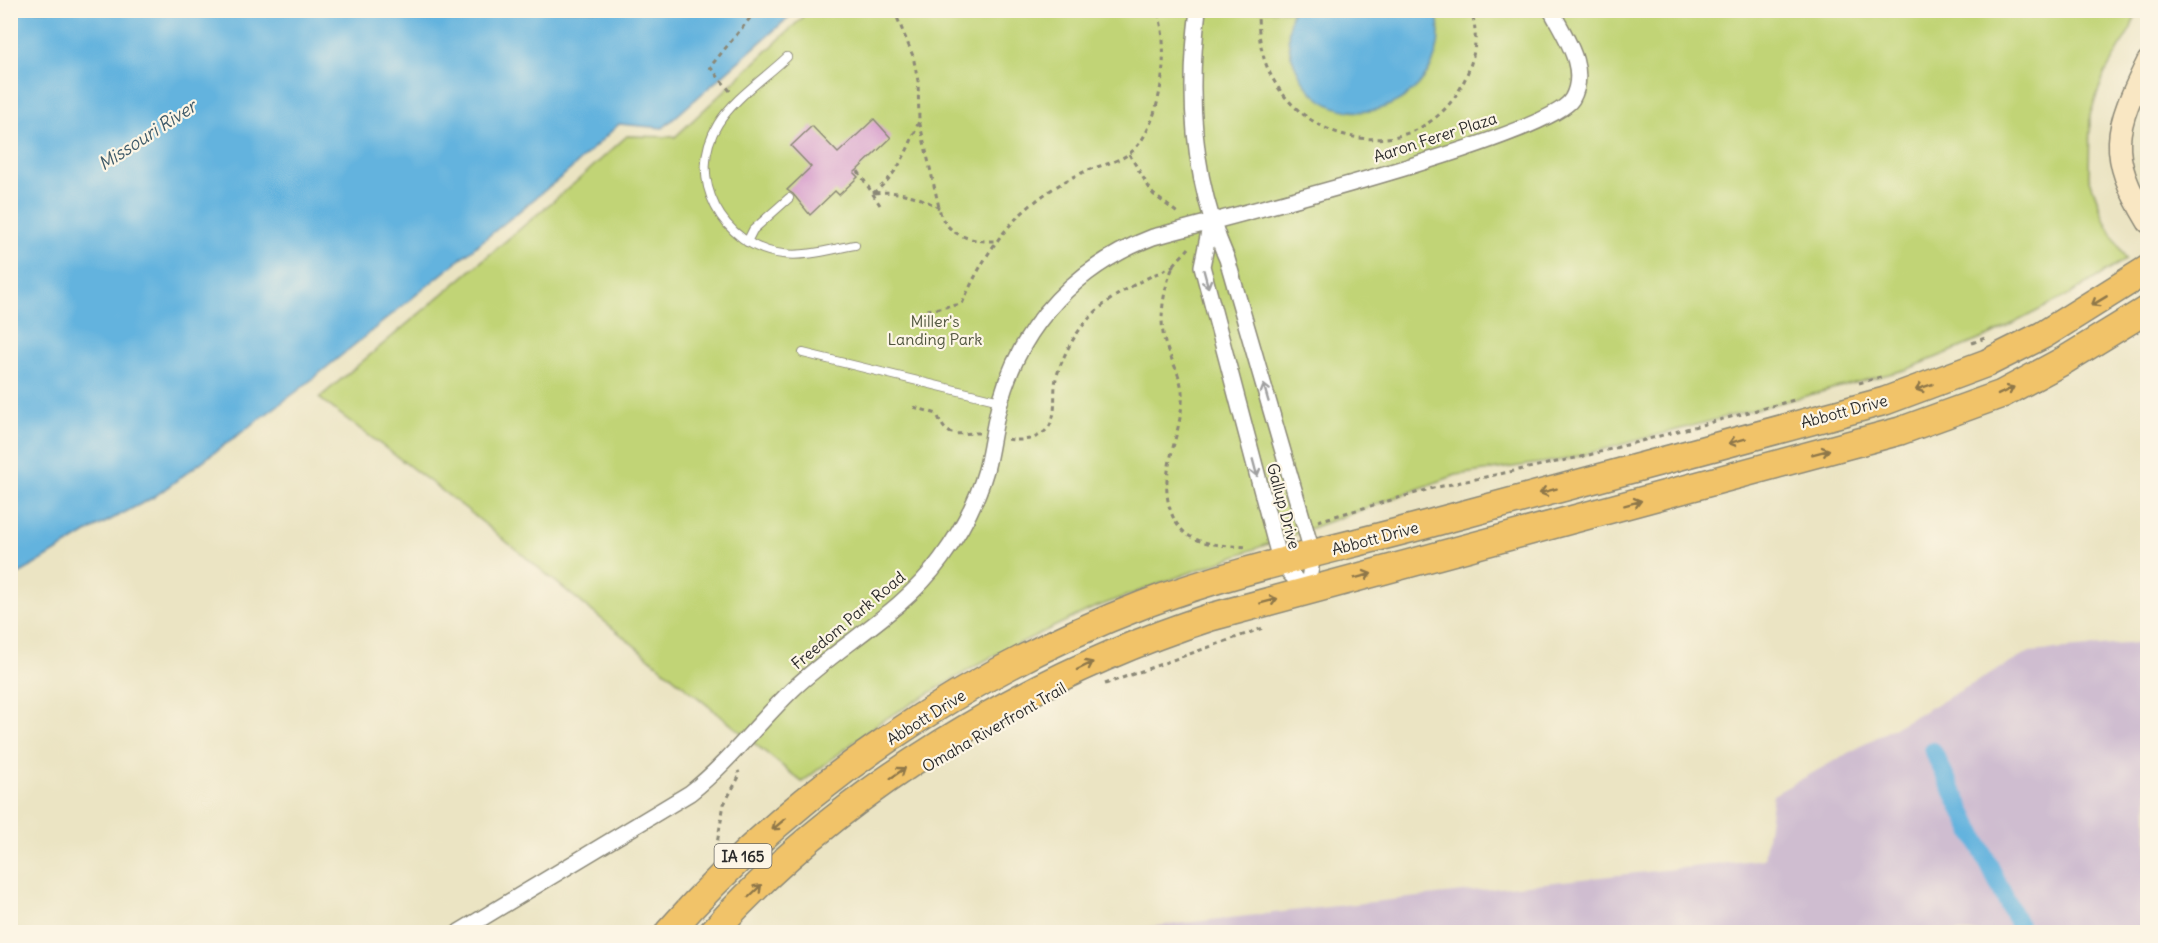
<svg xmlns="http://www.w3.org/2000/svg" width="2158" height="943" font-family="Delius,sans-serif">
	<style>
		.industrial { fill: #cfbdd0 }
		.green { fill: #c1d476; stroke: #768050; stroke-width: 1.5 }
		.water { fill: #64b3de; stroke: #486f84; stroke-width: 1.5 }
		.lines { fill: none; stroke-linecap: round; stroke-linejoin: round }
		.canal { stroke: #64b3de; stroke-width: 18 }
		.building { fill: #d192c9 }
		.lane-casing { stroke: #8b8877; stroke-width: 10 }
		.street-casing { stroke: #8b8877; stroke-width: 18 }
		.secondary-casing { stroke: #8b8877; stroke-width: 24 }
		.highway-casing { stroke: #8b8877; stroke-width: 30 }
		.path { stroke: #8b8877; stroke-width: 3; stroke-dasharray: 4.5 4.5; stroke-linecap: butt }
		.lane { stroke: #fff; stroke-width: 8 }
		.street { stroke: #fff; stroke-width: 15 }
		.secondary { stroke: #f9e7c3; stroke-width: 21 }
		.highway { stroke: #f1c369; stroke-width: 27 }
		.oneway { stroke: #a0a0a0 }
		.oneway2 { stroke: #8e774a }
		.labels { text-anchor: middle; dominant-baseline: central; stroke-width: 4.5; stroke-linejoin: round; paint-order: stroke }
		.shield { fill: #fcf5e5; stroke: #6a6863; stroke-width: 1.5 }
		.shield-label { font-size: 15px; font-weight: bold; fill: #2b2b2b }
		.street-label { font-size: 16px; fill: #2b2b2b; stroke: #fcf5e5 }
		.park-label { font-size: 16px; fill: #50553e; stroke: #fcf5e5 }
		.water-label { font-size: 18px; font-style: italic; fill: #3f5b6a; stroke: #fcf5e5 }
	</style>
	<rect width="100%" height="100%" fill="#fcf5e5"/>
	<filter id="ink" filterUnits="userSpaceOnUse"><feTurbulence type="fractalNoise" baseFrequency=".0167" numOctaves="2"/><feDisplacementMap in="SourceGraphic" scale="12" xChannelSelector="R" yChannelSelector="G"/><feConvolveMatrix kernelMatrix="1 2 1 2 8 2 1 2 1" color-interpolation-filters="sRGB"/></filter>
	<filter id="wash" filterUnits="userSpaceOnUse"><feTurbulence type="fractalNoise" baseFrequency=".008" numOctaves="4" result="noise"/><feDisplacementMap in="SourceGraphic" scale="24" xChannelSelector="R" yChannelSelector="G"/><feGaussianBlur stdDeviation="1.35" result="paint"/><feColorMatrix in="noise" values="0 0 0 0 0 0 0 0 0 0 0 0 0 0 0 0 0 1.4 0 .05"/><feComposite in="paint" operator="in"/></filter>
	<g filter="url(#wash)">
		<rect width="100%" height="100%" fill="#ebe4c3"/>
		<!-- industrial -->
		<path class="industrial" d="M2147,642v290h-1045l662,-73 9,-64 257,-143z"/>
		<!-- green -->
		<path class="green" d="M803,11h1334l-6,17 -27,47 -14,40 -1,62 16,44 21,38 -54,34 -81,42 -83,34 -345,91 -107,15 -365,134 -98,47 -113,66 -78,60 -337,-274 -146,-110 258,-217 50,-45 48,1 127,-119z"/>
		<!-- water -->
		<path class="water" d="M11,10h779v1l-1,6 -126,111 -44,-4 -49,46 -270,219 -146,108 -61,32 -82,50z
			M1292,11h144c23,87 -97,142 -138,61 -11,-22 -12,-38 -6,-61z"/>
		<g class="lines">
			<!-- canal -->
			<path class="canal" d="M1933,751l89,181"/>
		</g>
		<g id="blocks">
			<!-- building -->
			<path class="building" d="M874,119l17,19 -37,35 4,4 -19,18 -4,-4 -25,24 -17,-21 -6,-4 24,-23 -20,-21 21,-20 26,27z"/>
		</g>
	</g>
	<g filter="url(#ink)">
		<use href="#blocks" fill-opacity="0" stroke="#8b8877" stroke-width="1.5"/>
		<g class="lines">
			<!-- lane casing -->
			<g class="lane-casing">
				<path id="lane" d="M787,57c-22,21 -53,41 -69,67 -33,53 4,123 65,130 24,3 49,-5 72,-9
					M747,242l6,-12 36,-32
					M803,353l197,48"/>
			</g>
			<!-- street casing -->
			<g class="street-casing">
				<path id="street" d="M1198,10c-11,86 -6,170 29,249l86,296 -6,36
					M1211,222l-9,44 79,298 26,27
					M459,932l231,-139c38,-30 67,-69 102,-103 48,-46 109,-76 149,-131 19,-26 36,-58 45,-89 6,-23 8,-48 15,-71 22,-77 78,-134 152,-162 60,-16 396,-100 419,-138 17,-30 -7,-62 -21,-89"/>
			</g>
			<!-- secondary casing -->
			<g class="secondary-casing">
				<path id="secondary" d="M2148,61c-34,69 -42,92 0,161"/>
			</g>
			<!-- highway casing -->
			<g class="highway-casing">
				<path id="highway" d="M669,932c126,-144 296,-259 476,-328 95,-36 197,-56 294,-83 148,-41 297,-80 446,-120l102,-38 56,-28 105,-66
					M713,932c127,-142 318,-257 498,-315l689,-186 102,-37 63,-34 83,-51"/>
			</g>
			<!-- path -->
			<path class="path" d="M894,10l19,46 5,25 1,39 22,96c10,21 33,26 55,25
				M1258,10c0,20 2,41 10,59 36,82 154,99 196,12 11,-23 15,-46 7,-71
				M730,91l-20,-24 45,-55
				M1129,154l24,40 26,20
				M858,171l22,34
				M873,193c25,-18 35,-43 46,-72
				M875,193c22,-3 45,3 64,15
				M1189,248c-4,5 -11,11 -15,17 -11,22 -16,58 -8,81 8,20 18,35 16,57 -3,40 -27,77 -8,116 14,28 48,26 74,28
				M927,310l35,-6c18,-41 39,-76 74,-103 16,-13 34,-23 52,-31 13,-5 31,-8 42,-17 32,-25 41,-107 27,-143
				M1972,343l13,-5
				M1859,383l25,-7
				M914,407l23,7c10,26 18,19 42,19
				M1008,439c15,3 34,0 42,-14 8,-15 2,-35 7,-50 21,-64 61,-84 118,-110
				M1318,521l115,-33 152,-32 209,-56
				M1105,684l158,-56
				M716,849l8,-45 16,-29 -2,-4"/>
			<!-- lane -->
			<use href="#lane" class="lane"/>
			<!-- street -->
			<use href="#street" class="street"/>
			<!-- secondary -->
			<use href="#secondary" class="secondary"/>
			<!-- highway -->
			<use href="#highway" class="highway"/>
		</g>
		<!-- one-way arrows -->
		<defs><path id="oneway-shaft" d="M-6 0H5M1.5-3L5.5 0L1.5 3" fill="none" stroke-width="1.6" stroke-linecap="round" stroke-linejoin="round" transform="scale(1.5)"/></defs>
		<g class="oneway">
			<use href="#oneway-shaft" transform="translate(1206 279) rotate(75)"/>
			<use href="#oneway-shaft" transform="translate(1266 393) rotate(-106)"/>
			<use href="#oneway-shaft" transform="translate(1255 468) rotate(75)"/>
		</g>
		<g class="oneway2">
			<use href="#oneway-shaft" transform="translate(2099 301) rotate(149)"/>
			<use href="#oneway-shaft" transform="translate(1924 387) rotate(161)"/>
			<use href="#oneway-shaft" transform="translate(2006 391) rotate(-26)"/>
			<use href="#oneway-shaft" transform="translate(1737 441) rotate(165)"/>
			<use href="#oneway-shaft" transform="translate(1821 452) rotate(-15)"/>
			<use href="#oneway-shaft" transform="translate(1548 491) rotate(165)"/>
			<use href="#oneway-shaft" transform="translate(1633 503) rotate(-15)"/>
			<use href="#oneway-shaft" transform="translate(1363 576) rotate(-15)"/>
			<use href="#oneway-shaft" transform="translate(1269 601) rotate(-15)"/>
			<use href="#oneway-shaft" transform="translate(1085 666) rotate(-26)"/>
			<use href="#oneway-shaft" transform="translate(898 773) rotate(-35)"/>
			<use href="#oneway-shaft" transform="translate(779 824) rotate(140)"/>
			<use href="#oneway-shaft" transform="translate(755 891) rotate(-44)"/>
		</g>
	</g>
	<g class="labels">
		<!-- shield labels -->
		<rect class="shield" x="714.5" y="844" width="57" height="24" rx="4.5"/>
		<g class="shield-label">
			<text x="743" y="856">IA 165</text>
		</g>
		<!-- street labels -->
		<g class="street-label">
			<text transform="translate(1435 137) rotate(-18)">Aaron Ferer Plaza</text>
			<text transform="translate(1844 411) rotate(-15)">Abbott Drive</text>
			<text transform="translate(1284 506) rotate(75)">Gallup Drive</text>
			<text transform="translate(1375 538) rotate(-15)">Abbott Drive</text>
			<text transform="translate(848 620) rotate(-40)">Freedom Park Road</text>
			<text transform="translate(926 717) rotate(-32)">Abbott Drive</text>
			<text transform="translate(994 727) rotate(-30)">Omaha Riverfront Trail</text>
		</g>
		<!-- park labels -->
		<g class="park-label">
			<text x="935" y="321">Miller's<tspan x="935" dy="18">Landing Park</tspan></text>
		</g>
		<!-- water labels -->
		<g class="water-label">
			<text transform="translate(147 135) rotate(-33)">Missouri River</text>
		</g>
	</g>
	<!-- margin -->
	<rect width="2158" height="943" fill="none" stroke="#fcf5e5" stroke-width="36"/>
</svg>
